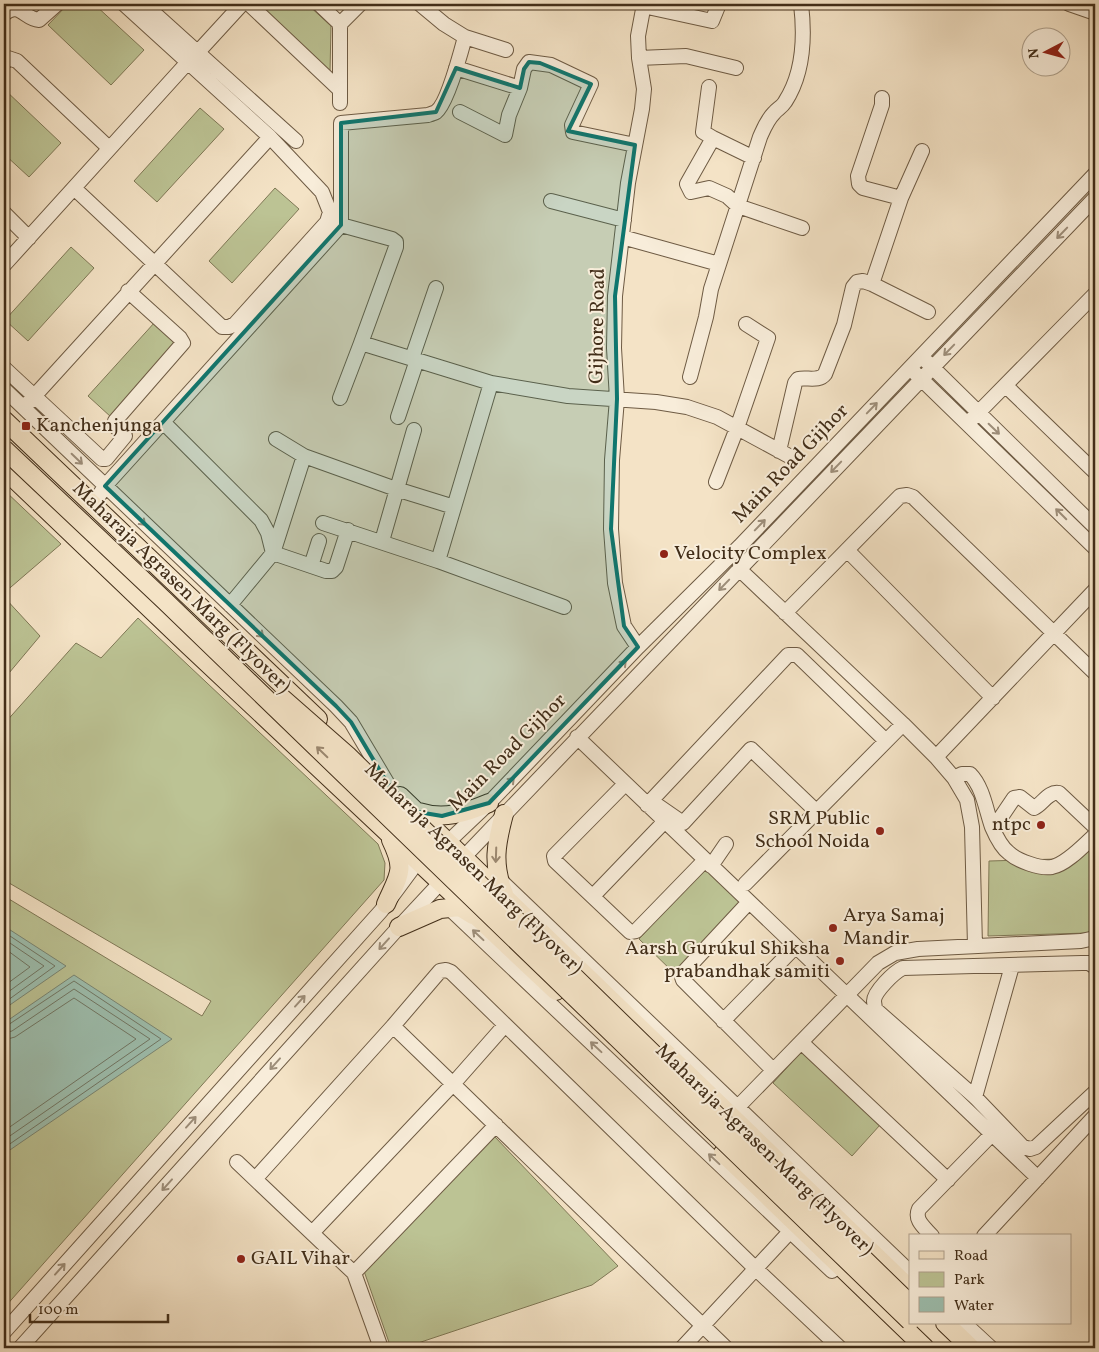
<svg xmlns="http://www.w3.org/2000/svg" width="1099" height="1352" font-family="Vollkorn,serif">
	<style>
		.green { fill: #bcc394; stroke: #7f7856 }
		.water { fill: #9dbfaf; stroke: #798573 }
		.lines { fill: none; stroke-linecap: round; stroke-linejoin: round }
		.shore { stroke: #707664; stroke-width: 1 }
		.minor-casing { stroke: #6e5b44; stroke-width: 16 }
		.major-casing { stroke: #422e19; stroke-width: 20 }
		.minor { stroke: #f8edda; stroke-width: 14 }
		.major { stroke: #f4e3c6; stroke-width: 18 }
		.major-bridge-casing { stroke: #422e19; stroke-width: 20; stroke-linecap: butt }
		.major-bridge { stroke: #f4e3c6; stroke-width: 18 }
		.oneway { stroke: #9d8e7a }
		.oneway2 { stroke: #9b8870 }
		.marked { fill: #0f766e; fill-opacity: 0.2; stroke: #0f766e; stroke-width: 4; stroke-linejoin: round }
		.poi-dot { fill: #8f2418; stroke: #f8edda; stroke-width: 2 }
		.labels { text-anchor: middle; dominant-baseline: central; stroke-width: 4; stroke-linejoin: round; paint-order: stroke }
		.street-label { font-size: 20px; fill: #422e19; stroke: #f8edda }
		.poi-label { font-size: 20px; fill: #422e19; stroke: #f8edda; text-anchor: start }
	</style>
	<rect width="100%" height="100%" fill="#f4e3c6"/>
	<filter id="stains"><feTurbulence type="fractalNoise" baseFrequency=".004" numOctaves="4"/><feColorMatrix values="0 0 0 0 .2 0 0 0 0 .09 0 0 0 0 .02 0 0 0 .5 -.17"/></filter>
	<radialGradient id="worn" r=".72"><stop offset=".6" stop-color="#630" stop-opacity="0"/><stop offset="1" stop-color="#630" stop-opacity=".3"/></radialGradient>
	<!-- green -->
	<path class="green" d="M68,4h26l50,46 -33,35 -63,-60z
		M256,4h51l24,22 -1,46z
		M4,89l57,54 -32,34 -25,-23z
		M200,108l24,21 -67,73 -23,-21z
		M275,188l24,21 -67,74 -23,-22z
		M71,247l23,21 -66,73 -23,-21z
		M155,322l23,22 -67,73 -23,-21z
		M4,490l57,54 -57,49z
		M4,597l36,39 -36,43z
		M138,618l240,226 7,19 -1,17 -380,428v-412l198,120 9,-15 -207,-121v-156l72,-81 25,15z
		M1095,841v89l-8,3 -99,3 1,-75 68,-2z
		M705,867l37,35 -67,72 -36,-35z
		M801,1052l79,73 -28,31 -79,-73z
		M495,1137l123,129 -26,19 -189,63h-12l-27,-77z"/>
	<!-- water -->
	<path class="water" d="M4,926l62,40 -62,43z
		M74,975l98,64 -168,115v-131z"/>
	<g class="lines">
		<!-- shore -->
		<path class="shore" d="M4,932l51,34 -51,37
			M4,939l40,27 -40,29
			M4,948l26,19 -26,19
			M4,1026l4,-1 66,-44 87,58 -157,109
			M4,1033l8,-2 62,-42 76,50 -146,101
			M4,1040l11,-3 59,-39 62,41 -132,92"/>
		<!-- minor casing -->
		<g class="minor-casing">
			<path id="minor" d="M144,4l152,137
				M249,4l91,86
				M319,4l21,20v79
				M1069,4l26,9
				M643,6l69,15 7,-17
				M4,14c16,-13 20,5 35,6l18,-16
				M340,24l20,-20
				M465,37l41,13
				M198,52l44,-48
				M639,58l47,-2 50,12
				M4,63l4,-5 9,3 92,87
				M456,68l64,20 -11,27 -4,20 -45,-23
				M709,87l-6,45 10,6 -26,46 4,8 18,-4 18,8 11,10 64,22
				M520,88l4,-19 5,-7 22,3 40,19 -19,41 1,7 62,13
				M882,98v7l-24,71 1,8 4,4 38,10
				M713,138l41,20
				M74,188l148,139h7l6,-3 92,-102 3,-10 -8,-20 -52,-55 -146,-133
				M551,201l73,19
				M4,213l25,25
				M341,225l51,14 4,3v5l-35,96 130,40
				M622,237l97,27
				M4,265l184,-203
				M872,284l56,28
				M412,358l24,-70
				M926,361l169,166
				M4,368l98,91h4l19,-23 -10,-10v-5l68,-78 -3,-5 -52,-47
				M915,373l180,175
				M690,377l16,-60 5,-28 49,-152c4,-9 7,-17 14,-24 3,-4 8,-6 11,-11 19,-29 20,-65 16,-98
				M1006,386l89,86
				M4,389l332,317 15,16 38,64
				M340,398l21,-55
				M28,403l242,-266
				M398,417l19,-57
				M972,419l123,-125
				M163,422l98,98 7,13 5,20 53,18h6l4,-4 12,-37
				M276,439l28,17 92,33 58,18
				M779,451l16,-68 3,-4c9,-2 21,3 27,-5l19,-49 9,-38 4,-5 6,-1 9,3 29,-86 21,-47
				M716,482l21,-54 31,-90 -22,-14
				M93,505l12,-19 236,-261v-102l87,-8c3,-1 6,-2 8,-3 11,-8 25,-60 29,-75l-21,-13 -24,-20
				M323,523l115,38 53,-178 77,13 88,6 31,5 30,10 72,39
				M382,541l32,-111
				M847,550l146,148
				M438,561l126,46
				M311,566l8,-25
				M739,569l164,155 33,33 18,21 13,22 5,27 3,119
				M230,605l43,-52 31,-97
				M785,613l115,-117 7,-1 6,2 182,176
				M638,647l-14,-21 -9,-43 -4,-54 1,-69 5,-61 -3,-51 1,-52 13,-113 14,-74 2,-20 -5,-31 -1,-22 6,-32
				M577,737l461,441
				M936,757l159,-167
				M954,778l8,-4h8c13,13 16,36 22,53 3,7 10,21 17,26 9,8 31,16 43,14 15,-3 33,-23 43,-32
				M625,784l-71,72 1,5 75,71 6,-1 69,-71
				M647,805l141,-150h9l89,86
				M657,805l26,18 68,-74 66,63
				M993,829l21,-31 6,-1 14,11c9,-4 14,-17 25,-15l36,34
				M449,841l40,-38 149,-156 102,-101 355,-372
				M464,857l631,-659
				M711,866l15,-22
				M500,880l410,392
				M745,884l158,-160
				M593,896l72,-75
				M749,902l-66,71 -1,4 1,3 90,90
				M449,908l383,363
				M1095,967l-6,-4h-7l-179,5c-9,4 -29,24 -29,33 0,1 1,7 1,8l100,88 48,50 7,2 6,-2 59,-55
				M723,1021l72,-74
				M393,1026l333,322
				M801,1042l147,138
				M975,1097l37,-131
				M731,1114l147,-151 17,-10 23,-4 163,-8 14,-3
				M237,1162l117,111 27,75
				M256,1178l137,-152 47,-55 6,-1 5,2 305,297 84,79
				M312,1233l141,-149 52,-59
				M932,1236c-8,-9 -18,-16 -13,-27l73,-75
				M984,1236l111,-120
				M354,1273l142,-148
				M964,1323l27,25
				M4,1332l377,-421 37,-50
				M20,1348l379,-421 42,-45
				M682,1348l115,-124"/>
		</g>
		<!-- major casing -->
		<g class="major-casing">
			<path id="major" d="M4,420l314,299
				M4,469l183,175 369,347
				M400,796l510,493
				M419,812c25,8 46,1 70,-9
				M504,894c-12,-30 -8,-50 0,-80
				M386,904c13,-30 20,-33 5,-64
				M399,927l41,-18 20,-2 13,8
				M723,1153l202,195
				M945,1323l26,25"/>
		</g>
		<!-- minor -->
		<use href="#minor" class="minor"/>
		<!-- major -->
		<use href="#major" class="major"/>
		<!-- major-bridge casing -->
		<g class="major-bridge-casing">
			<path id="major-bridge" d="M4,449l161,152 745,720
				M282,698l65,57 88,86 475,463"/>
		</g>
		<!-- major-bridge -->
		<use href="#major-bridge" class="major-bridge"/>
	</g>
	<!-- one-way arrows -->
	<defs><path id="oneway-shaft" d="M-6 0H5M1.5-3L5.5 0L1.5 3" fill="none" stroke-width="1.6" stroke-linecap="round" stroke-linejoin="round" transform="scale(1.25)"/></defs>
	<g class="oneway">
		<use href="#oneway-shaft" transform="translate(1062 233) rotate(134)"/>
		<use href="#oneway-shaft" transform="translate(949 350) rotate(134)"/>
		<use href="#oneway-shaft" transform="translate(872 408) rotate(-46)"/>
		<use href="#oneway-shaft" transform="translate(994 429) rotate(44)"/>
		<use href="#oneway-shaft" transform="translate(77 459) rotate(44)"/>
		<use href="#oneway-shaft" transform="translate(836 467) rotate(134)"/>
		<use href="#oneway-shaft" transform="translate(1061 514) rotate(-135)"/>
		<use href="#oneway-shaft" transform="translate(140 520) rotate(44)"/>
		<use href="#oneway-shaft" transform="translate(760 525) rotate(-46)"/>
		<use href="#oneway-shaft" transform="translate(724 585) rotate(134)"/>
		<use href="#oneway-shaft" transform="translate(258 632) rotate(43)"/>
		<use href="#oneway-shaft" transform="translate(621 666) rotate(-47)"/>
		<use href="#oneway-shaft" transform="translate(509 783) rotate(-46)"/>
		<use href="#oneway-shaft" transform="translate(478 935) rotate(-137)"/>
		<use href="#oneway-shaft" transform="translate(384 944) rotate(132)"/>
		<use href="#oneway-shaft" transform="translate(300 1001) rotate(-48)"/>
		<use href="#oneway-shaft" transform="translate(596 1047) rotate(-137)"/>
		<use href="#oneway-shaft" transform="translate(275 1064) rotate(132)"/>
		<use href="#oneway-shaft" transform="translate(191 1122) rotate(-48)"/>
		<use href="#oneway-shaft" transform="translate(714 1159) rotate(-137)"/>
		<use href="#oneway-shaft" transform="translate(167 1185) rotate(132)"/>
		<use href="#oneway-shaft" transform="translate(60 1269) rotate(-48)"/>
	</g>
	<g class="oneway2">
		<use href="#oneway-shaft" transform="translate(322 752) rotate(-136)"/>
		<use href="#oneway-shaft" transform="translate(496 855) rotate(92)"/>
	</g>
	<!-- marked area -->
	<path class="marked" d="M529,62l11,1 51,21 -23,47 67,14 -20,151 2,103 -6,130 13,97 14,21 -149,156 -47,13 -24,-4 -29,-26 -38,-64 -15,-16 -231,-220 236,-261v-102l95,-11 20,-44 64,20 4,-19z"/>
	<!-- markers -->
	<g class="poi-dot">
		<rect x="21" y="421" width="10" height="10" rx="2.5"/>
		<circle cx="664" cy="554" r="5"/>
		<circle cx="1041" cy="825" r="5"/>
		<circle cx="880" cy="831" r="5"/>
		<circle cx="833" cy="928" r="5"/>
		<circle cx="840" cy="961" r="5"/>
		<circle cx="241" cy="1259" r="5"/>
	</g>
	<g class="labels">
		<!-- street labels -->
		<g class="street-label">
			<text transform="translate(598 326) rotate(-89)">Gijhore Road</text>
			<text transform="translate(791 464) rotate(-46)">Main Road Gijhor</text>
			<text transform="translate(181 588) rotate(44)">Maharaja Agrasen Marg (Flyover)</text>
			<text transform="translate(508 753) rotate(-45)">Main Road Gijhor</text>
			<text transform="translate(473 869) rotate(44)">Maharaja Agrasen Marg (Flyover)</text>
			<text transform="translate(764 1150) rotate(44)">Maharaja Agrasen Marg (Flyover)</text>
		</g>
		<!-- poi labels -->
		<g class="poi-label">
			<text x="36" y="426">Kanchenjunga</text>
			<text x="674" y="554">Velocity Complex</text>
			<text x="870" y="819" text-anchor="end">SRM Public<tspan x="870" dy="23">School Noida</tspan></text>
			<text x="1031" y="825" text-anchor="end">ntpc</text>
			<text x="843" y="916">Arya Samaj<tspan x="843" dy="23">Mandir</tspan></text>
			<text x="830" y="949" text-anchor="end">Aarsh Gurukul Shiksha<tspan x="830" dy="23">prabandhak samiti</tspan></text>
			<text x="251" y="1259">GAIL Vihar</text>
		</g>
	</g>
	<!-- margin -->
	<rect width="1099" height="1352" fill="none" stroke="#f4e3c6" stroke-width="20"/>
	<rect x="5" y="5" width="1089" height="1342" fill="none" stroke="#422e19" stroke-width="2.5"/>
	<rect x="10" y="10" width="1079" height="1332" fill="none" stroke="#422e19"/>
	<!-- legend -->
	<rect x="909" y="1234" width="162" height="90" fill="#f8edda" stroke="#afa18d"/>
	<rect x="919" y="1251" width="25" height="8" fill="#f4e3c6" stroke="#afa18d"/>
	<text x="954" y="1260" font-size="15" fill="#422e19">Road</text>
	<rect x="919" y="1272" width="25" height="15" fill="#bcc394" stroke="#afa18d"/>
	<text x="954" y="1284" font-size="15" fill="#422e19">Park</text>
	<rect x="919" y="1297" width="25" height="15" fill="#9dbfaf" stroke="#afa18d"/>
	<text x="954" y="1310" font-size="15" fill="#422e19">Water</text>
	<!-- north arrow -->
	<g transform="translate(1046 52) rotate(264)"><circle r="24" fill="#f8edda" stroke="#afa18d"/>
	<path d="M0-4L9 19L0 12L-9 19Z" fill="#8f2418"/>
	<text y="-8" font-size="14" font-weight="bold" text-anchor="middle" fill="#422e19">N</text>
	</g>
	<!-- scale -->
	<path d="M30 1314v8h138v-8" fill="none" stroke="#422e19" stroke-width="2.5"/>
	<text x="38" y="1314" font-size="15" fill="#422e19" stroke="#f8edda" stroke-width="4" paint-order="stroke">100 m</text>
	<rect width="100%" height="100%" filter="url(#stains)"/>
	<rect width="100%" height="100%" fill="url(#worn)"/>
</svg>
